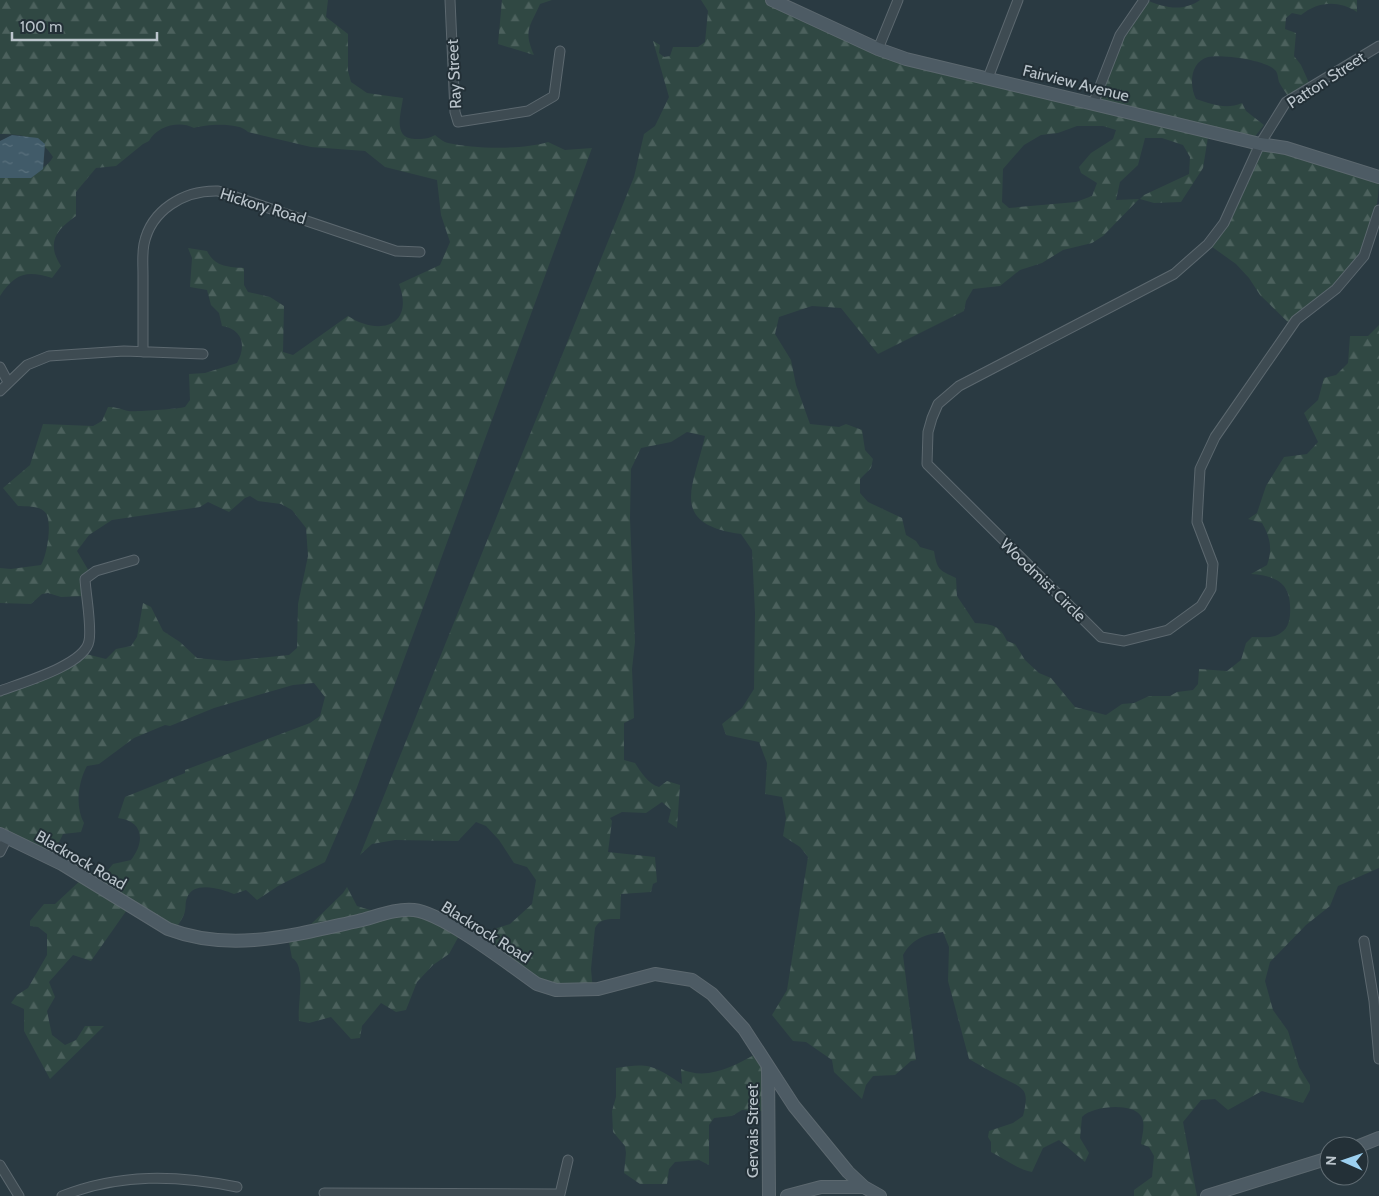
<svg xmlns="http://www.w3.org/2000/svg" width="1379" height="1196" font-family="Cabin,sans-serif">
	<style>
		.forest { fill: url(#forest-firs); fill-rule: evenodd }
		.water { fill: url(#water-ripples) }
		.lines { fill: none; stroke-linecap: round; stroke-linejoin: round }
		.street-casing { stroke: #5c686f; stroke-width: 11 }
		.secondary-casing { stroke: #5c686f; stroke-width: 14 }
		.street { stroke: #3e4b52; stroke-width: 9 }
		.secondary { stroke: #4d5b64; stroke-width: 12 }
		.labels { text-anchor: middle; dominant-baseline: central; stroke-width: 4; stroke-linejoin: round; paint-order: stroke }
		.street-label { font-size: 16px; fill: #bbc5cc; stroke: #233037 }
	</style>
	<defs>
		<pattern id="forest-firs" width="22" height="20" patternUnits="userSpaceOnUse" patternTransform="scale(1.25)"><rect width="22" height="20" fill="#304843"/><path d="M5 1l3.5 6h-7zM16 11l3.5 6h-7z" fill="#4c615d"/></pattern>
		<pattern id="water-ripples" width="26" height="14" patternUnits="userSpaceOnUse" patternTransform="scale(1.25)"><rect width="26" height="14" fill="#415b69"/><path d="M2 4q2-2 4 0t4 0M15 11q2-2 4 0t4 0" fill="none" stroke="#5a717d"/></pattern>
	</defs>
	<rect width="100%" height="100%" fill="#2a3a42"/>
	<!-- forest -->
	<path class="forest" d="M0,0h328l-2,17 22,17v37l3,11 16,11 36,5c-2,15 -11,42 13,41 7,0 13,0 19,-4 4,3 8,7 13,8 27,6 74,7 100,-1l17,8 27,-2 -236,642 -31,72 -47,24 -21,14 -11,-10 -12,4c-12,-5 -41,-14 -47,4 -2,4 -1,9 -2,13 -1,6 -6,12 -9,18l-47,-22 -38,54 -18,-6 -24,27 6,15 -8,14 5,24 13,10 11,-5 9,-14h19l-54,53 -26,-48v-22l-13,-6 6,-8 11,-7 19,-33v-21l-9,-7 -8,-1v-5l14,-17h11l28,-26 15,4 15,-18 18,-4c14,-18 13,-39 -13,-42l7,-21 60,-24v-3l125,-47 10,-7 5,-19 -11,-14 -21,2 -79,23 -44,18 -5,-1 -31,13 -35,26 -12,2c-9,16 -12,41 -3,57l-3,9 -18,2 -11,23 -52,-23v-144l48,-16 34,-21 24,6 10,-10 15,-3 6,-9 6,-34 8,4 12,24 17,11 17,16 30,3 62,-6 8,-7 1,-44 10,-48 -2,-28 -14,-18 -11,-6 -23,-3 -8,-5 -5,2 -16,14 -21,-10 -8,5 -88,13 -23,15 -12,16 13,22 -6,23 -23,1 -13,-4 -6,1 -11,10 -31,-1v-35l11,1 30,-4c6,-9 12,-45 4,-53 -7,-7 -19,-5 -27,-6l-15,-18 27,-23 13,-41 50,2 9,-5 6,-14c8,0 12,2 20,4 6,1 50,-2 57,-4l5,-7 -1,-26 16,-1 32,-10c10,-18 5,-34 -15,-37l-3,-13 -8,-8 -4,-15 -17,-3 2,-29 -4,-10 19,3c8,16 21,16 37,17v17l4,7 22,5 14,9 -1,46 10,3 55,-39c30,20 67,11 51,-32l41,-19 10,-23 -9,-27 -4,-35 -52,-13 -20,-16 -54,-4 -63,-15c-8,-10 -42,-8 -54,-4 -15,-8 -37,-2 -45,13l-6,3 -27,22 -20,2 -20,24v24c-20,14 -30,27 -15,50l-9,12c-25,-8 -37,-5 -52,18v-121c18,0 43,0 53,-18 -12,-20 -31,-23 -53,-23z
		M502,0h50l-12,4c-10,23 -17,26 -6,51l-36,-11z
		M701,0h71l116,53 202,50 29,-69 27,-34c19,8 37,12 54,0h157v12c-18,-12 -39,-11 -56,3l-9,-2 -6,5 -1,11 11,4 -2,23 7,9 9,20 -20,14c-4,-6 -8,-11 -11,-17 -1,-3 -1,-8 -3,-11 -8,-11 -55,-17 -68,-14 -18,5 -19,28 -12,42 15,5 30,11 46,4l4,8 18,14 -11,14 126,38c0,73 -38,102 -88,148l-31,-30 -11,-17 -13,-14 -28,-20c21,-27 40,-70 44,-104l-43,-9 -6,37 -22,34 -27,1 -14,-4 4,-4 45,-21 1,-17 -7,-12 -21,-7h-17l-7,27 -18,17 -4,18 23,-1 -36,37 -11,7 -29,7 -21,13 -22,7 -20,16 -27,3 -7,12 -2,10 -86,43 -37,-46 -29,-2 -33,11 -4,17 16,26 5,25 14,39 29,3 7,-3 16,6 3,20 8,9 -2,9 -11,11v14l8,9 34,16 4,17 10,6 4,6 14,4c3,19 5,19 22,27l1,18 18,27c16,1 25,2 32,18l8,3 10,16 14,13 12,5 24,29 31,8 16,-11 12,-1 15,-7h21l7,-4 16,-2 5,-6 1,-15 28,2 14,-11 5,-17 6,-6c7,0 16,1 23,-1 10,-4 14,-10 15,-21 2,-30 -10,-39 -39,-41l16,-9c6,-16 3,-28 -5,-42l-14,-4 9,-6 9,-27 18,-29 23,-3 11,-12 -14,-29 14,-13 6,-22 12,-3 12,-12 2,-27h18l11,-11v543l-41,18 -8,20 -24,19 -36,37 -5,19 8,29 15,21 11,36 11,18v5l-7,13 -41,-12 -34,19 -13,-11 -14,1 -18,22 14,74h-63v-6l18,-13 2,-21 -5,-9 -8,-3c1,-9 5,-20 0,-28 -9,-14 -49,-10 -59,1l-2,21 9,15 -4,9 -26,-22 -16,8 -11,24c-15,-3 -27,-13 -41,-20v-10l-3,-5 1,-6 24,-8 10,-7c7,-28 1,-27 -20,-38 -12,-6 -23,-13 -34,-19l-21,-78 1,-34 -6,-15c-18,2 -31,7 -40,23l13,105 -5,1 -16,14 -22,1 -7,9 -4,14 -28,-27 -2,-12 -26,-18 -13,-1 -21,-26 15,-25 21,-133 -8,-10 -17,-11 3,-18 -4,-21 -17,-3 2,-31 -8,-21 -33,-7 -4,-11 20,-16 12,-19 1,-76 -3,-63 -11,-16c-74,-10 -47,-48 -36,-98l-18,-4 -16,10 -30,6 -10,21 -1,49 5,124 -3,27 2,49 -10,5v37l11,3c6,9 13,21 24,24l8,-6 13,4 -3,43 -9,-6 3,-12 -9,-8 -16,11 -24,-1 -12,6 2,3 -4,31 47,5 2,25 -4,2 -2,8 -30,2 -1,25c-11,0 -20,-1 -25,9l-4,41 2,22 -37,-1 -73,-43 11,-18 16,-5 22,-20 4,-24 -9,-13 -13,-4 -15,-23 -13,-14 -10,-4 -18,19 -63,-1 -23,4 -12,11 274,-678 10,-43 11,-8 14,-29 -16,-56 7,4 -1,8 5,4 6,-1 3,-9h25l7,-5 3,-31zM1077,126h26l13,4 -3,9 -22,14 -12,14 2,6 16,10 -5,13 -16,6 -67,6 -7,-6 1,-33 21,-24 17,-10 17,-2z
		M347,887l10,19 26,8 33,-3 44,23 -11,20 -16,11 -16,17 -11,28 -10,2 -15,-9 -19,23 -2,12 -9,1 -20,-22 -22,6 -10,-2c-2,-17 8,-55 -7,-63l-4,-21 15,-5 40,-39z
		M757,1053l4,4 6,54 -25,-1 -10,6 -18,2 -5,7v40l-10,-5 -24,2 -6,7 -2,15h-27l-16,-11 2,-20 -1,-7 -12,-14 -1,-21 4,-14v-29c34,-6 38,-2 66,16l-1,-15c26,12 54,-3 76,-16z"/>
	<!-- water -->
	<path class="water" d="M12,135l26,3 7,6 -2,25 -12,9h-31v-37z"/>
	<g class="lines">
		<!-- street casing -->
		<g class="street-casing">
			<path id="street" d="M450,0l5,112 3,10 70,-11 26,-15 6,-45
				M1379,46l-93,56 -26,42 -36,79 -16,21 -34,30 -215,112 -21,18 -6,14 -4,14 -1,32 174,173 23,4 44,-11 33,-24 10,-17 2,-25 -16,-42 3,-53 15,-32 81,-117 40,-31 28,-33 15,-46
				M878,49l20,-49
				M988,78l30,-78
				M1093,104l27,-69 24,-35
				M143,352c0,-26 0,-51 0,-77 0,-10 -1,-21 1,-31 7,-34 40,-54 74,-53l157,53 21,7 24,1
				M0,367l8,15
				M0,391l27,-26 22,-9 75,-5 79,3
				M0,691c21,-8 85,-26 89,-50 3,-14 -3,-45 -4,-62l11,-8 38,-11
				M0,852l7,-14
				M1364,941l10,60 5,58
				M0,1165l19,31
				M324,1193l236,1
				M560,1194l8,-34
				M62,1196c58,-23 115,-21 175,-9"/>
		</g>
		<!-- secondary casing -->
		<g class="secondary-casing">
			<path id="secondary" d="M772,0l106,49 28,10 354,85 26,4 93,29
				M0,834l62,30 106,65c63,24 126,6 190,-8 17,-4 38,-13 56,-11 29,3 96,55 123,74l19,6 42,-1 57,-15 37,6 20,14 32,35 50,77 54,66 16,15 16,9
				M768,1066l1,130
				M1359,1146l20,-8
				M787,1196l34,-9h43
				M1207,1196l122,-38"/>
		</g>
		<!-- street -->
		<use href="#street" class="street"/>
		<!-- secondary -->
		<use href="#secondary" class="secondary"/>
	</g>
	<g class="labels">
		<!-- street labels -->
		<g class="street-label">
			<text transform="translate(454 74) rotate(-93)">Ray Street</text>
			<text transform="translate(1326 80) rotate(-33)">Patton Street</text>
			<text transform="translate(1076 83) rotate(14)">Fairview Avenue</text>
			<text transform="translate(263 206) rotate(17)">Hickory Road</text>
			<text transform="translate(1043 580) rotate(44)">Woodmist Circle</text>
			<text transform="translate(81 860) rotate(30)">Blackrock Road</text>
			<text transform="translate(486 932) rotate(32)">Blackrock Road</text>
			<text transform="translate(752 1131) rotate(-90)">Gervais Street</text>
		</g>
	</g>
	<!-- north arrow -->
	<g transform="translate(1344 1161) rotate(272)"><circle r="24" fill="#233037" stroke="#606c73"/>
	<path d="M0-4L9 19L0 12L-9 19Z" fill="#9cd0f0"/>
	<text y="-8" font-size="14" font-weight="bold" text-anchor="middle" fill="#bbc5cc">N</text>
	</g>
	<!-- scale -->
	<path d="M12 32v8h145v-8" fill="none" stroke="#bbc5cc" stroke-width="2.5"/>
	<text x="20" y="32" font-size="15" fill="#bbc5cc" stroke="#233037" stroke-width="4" paint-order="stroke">100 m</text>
</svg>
